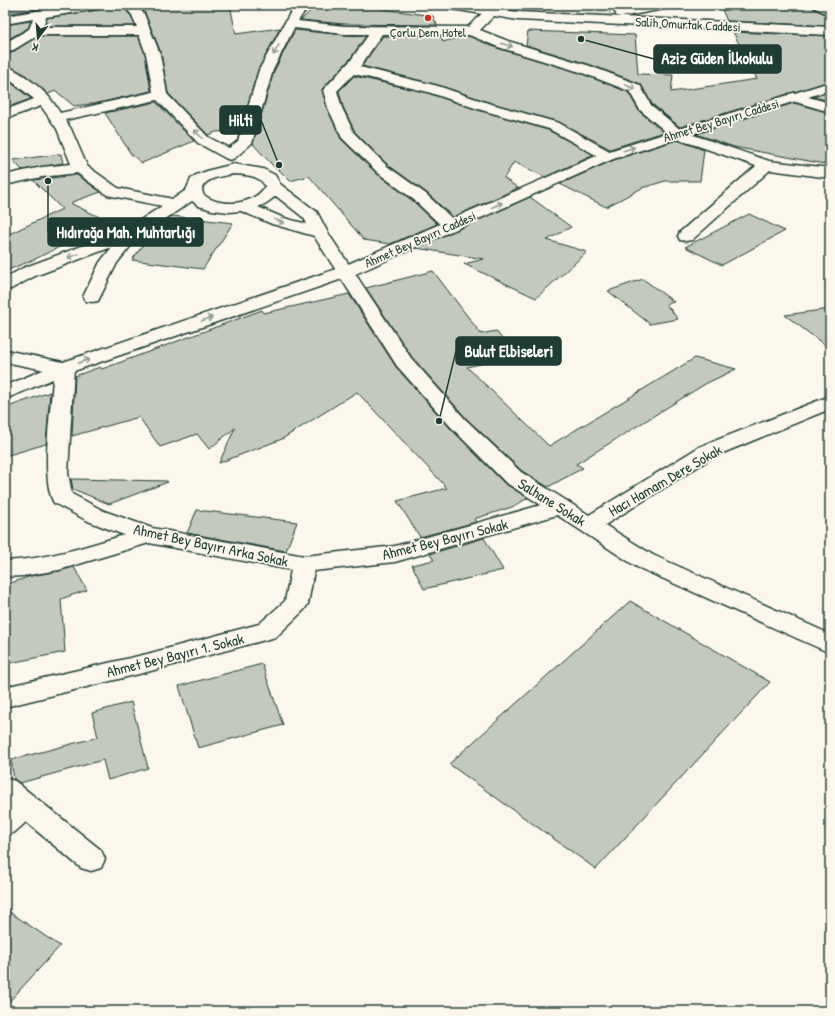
<svg xmlns="http://www.w3.org/2000/svg" width="835" height="1016" font-family="'Patrick Hand',sans-serif">
	<style>
		.green { fill: #dbdcd1; stroke: #7d8c82 }
		.building { fill: #c4c9be; stroke: #1f3d34 }
		.lines { fill: none; stroke-linecap: round; stroke-linejoin: round }
		.minor-casing { stroke: #1f3d34; stroke-width: 3 }
		.major-casing { stroke: #1f3d34; stroke-width: 3 }
		.minor { fill: #fbf7ec; fill-rule: evenodd }
		.major { fill: #fbf7ec; fill-rule: evenodd }
		.oneway { stroke: #8d9a90 }
		.poi-dot { fill: #c8321e; stroke: #fbf7ec; stroke-width: 1.5 }
		.labels { text-anchor: middle; dominant-baseline: central; stroke-width: 3.5; stroke-linejoin: round; paint-order: stroke }
		.far-street-label { font-size: 13px; fill: #1f3d34; stroke: #fbf7ec }
		.far-poi-label { font-size: 13px; fill: #1f3d34; stroke: #fbf7ec }
		.street-label { font-size: 15px; fill: #1f3d34; stroke: #fbf7ec }
		.leader { fill: none; stroke: #1f3d34; stroke-width: 1.5 }
		.callout-dot { fill: #1f3d34; stroke: #fbf7ec; stroke-width: 1.5 }
		.callout { fill: #1f3d34; stroke: #1f3d34; stroke-width: 1.5 }
		.callout-label { font-size: 16px; text-anchor: middle; font-weight: bold; fill: #fff }
	</style>
	<rect width="100%" height="100%" fill="#fbf7ec"/>
	<filter id="ink" filterUnits="userSpaceOnUse"><feTurbulence type="fractalNoise" baseFrequency=".025" numOctaves="2"/><feDisplacementMap in="SourceGraphic" scale="8" xChannelSelector="R" yChannelSelector="G"/><feConvolveMatrix kernelMatrix="1 2 1 2 8 2 1 2 1" color-interpolation-filters="sRGB"/></filter>
	<g filter="url(#ink)">
		<!-- green -->
		<path class="green" d="M481,5h126l5,12 -89,-5z"/>
		<!-- building -->
		<path class="building" d="M5,5h59l-59,9z
			M104,5h18l9,11 4,10h-90l2,-8 50,-8 5,-1z
			M138,5h92l6,29 44,-6 -22,42 -18,60 -24,2 -8,3 -40,-42 -7,-40 -16,-40z
			M317,5h38l78,11 4,9 -93,-1 -43,-4z
			M720,5h92l2,4 16,7v10l-103,-5z
			M31,21l-3,7 -23,13v-16z
			M295,30l49,5 22,1 -16,23 -28,30 5,19 14,31 35,34 37,28 24,23 -47,20 -26,-4 -55,-64 -19,5 -13,-13 -1,1 -23,-25 21,-73z
			M528,31l107,4 3,39 35,1 -2,17 86,-13 -24,-47 97,4v45l-150,46 -28,-23 -11,-20 -50,-19 -65,-20z
			M38,36h100l7,18 6,37 -53,12 -24,3 -18,-15 -8,3 -25,-21 -18,-8v-11l6,-1z
			M383,36h58l2,6 20,-6h6l28,12 83,25 48,19 11,19 25,21 -54,17 -51,-27 -71,-20 -50,-17 -76,-19z
			M354,76l74,17 50,17 70,20 46,25 -49,22 -31,-15 -10,16 14,10 -65,29 -26,-24 -39,-28 -33,-33 -12,-25 -4,-16z
			M5,78l26,21 -26,9z
			M830,92v9l-17,-4z
			M156,102l38,39 -52,22 -11,-9 -26,-41z
			M794,103l36,10v52l-96,-18 -38,-13z
			M677,140l27,10 -4,31h-35l-23,7 -36,19 -46,-23 54,-24z
			M61,154l2,9 -41,7 -9,-10z
			M77,175l24,17 -29,10v2l38,18 -77,38 -28,11v-35l57,-27 -29,-29z
			M530,197l41,30 -24,13 40,12 -51,46 -72,-34 20,-5 -68,-11z
			M749,214l36,17 -63,34 -37,-18z
			M172,216l61,7 -30,46 -71,-9 25,-34z
			M433,271l48,63 15,-3 19,25 -48,11 82,79 146,-88 41,11 -31,15 -129,80 7,4 -35,19 -26,-16 -56,-53 -54,-61 -46,-69z
			M643,279l31,23 -8,2 12,15 -28,5 -42,-33z
			M349,294l47,73 54,61 54,55 24,15 -16,9 -38,12 2,3 -56,15 -23,-36 50,-13 -90,-96 -75,47 -63,24 16,-35 -26,21 -12,-15 -37,13 -21,-30 -67,19 3,-60 25,-9 2,2 160,-59 2,3z
			M830,309v40l-45,-34z
			M50,392l-4,52 -41,12v-48z
			M71,479l96,2 1,1 -59,22 -36,-15z
			M197,510l100,12 -11,29 -99,-18z
			M484,538l19,32 -79,19 -12,-24 22,-5 -4,-6z
			M74,567l13,23 -26,9 4,53 -60,12v-79l26,-9 28,-5z
			M630,601l140,81 -174,187 -147,-105z
			M262,664l21,61 -85,23 -19,-62z
			M131,702l17,66 -40,12 -5,-20 -83,23 -6,-4 -3,-19 87,-23 -6,-24z
			M5,909l55,37 -55,60z"/>
		<g class="lines">
			<!-- minor casing -->
			<g class="minor-casing">
				<path id="minor" d="M74,5h29l-2,3 -4,1 -51,8 -3,10h94l-5,-12 -9,-10h13l8,9 16,40 7,40 41,43 21,11 9,-7 21,-71 30,-55 8,-10h12l-11,16 46,5 124,1c8,-7 17,-20 28,-18l2,3 -18,18 28,11 82,25 50,19 11,20 31,26 87,30 61,7v10l-60,-8 -78,70 -6,1 -6,-1 -2,-4 2,-4 76,-66 -84,-29 -32,-27 -11,-19 -49,-19 -82,-25 -29,-12 -87,-1 -22,33 78,19 50,17 71,20 54,30 3,3 -3,3 -5,2 -5,-2 -54,-30 -71,-20 -50,-17 -74,-18 -17,17 5,17 12,25 33,33 39,28 33,31 -2,4 -6,1 -6,-1 -31,-29 -37,-28 -35,-34 -14,-30 -5,-18 28,-30 18,-26h-25l-50,-6 -21,42 -21,73 -17,15 -5,2 -5,-2 -27,-15 -41,-43 -92,20 6,9 16,37 31,22 55,11 13,-9 5,-11 5,-4 14,-5 24,-6 29,5 12,6 5,9 37,28 11,21 83,125 54,61 56,53 68,43 110,-68 131,-51v13l-117,48 -108,68 48,30 177,79v19l-193,-86 -80,-52 -162,47 -81,9 -6,33 -4,6 -28,27 -129,35 -142,35v-20l142,-33 112,-30 26,-23 6,-31 -142,-27 -90,27 -36,6 -18,1v-16c42,-2 80,-14 119,-26l-36,-14 -34,-18c-14,-22 -3,-95 -1,-124l-48,20v-13l52,-22 7,-2 7,2 3,4 -6,105 4,21 32,17 48,17 152,28 91,-10 146,-41 -36,-23 -54,-55 -54,-61 -83,-130 -42,-12 -31,-13 -12,1 -17,-2 -13,-4 -7,-5 -55,37 -20,25 -19,38 -6,1 -6,-1 -3,-4 17,-35 12,-15 -77,29 -24,13 -6,1v-12l18,-10 102,-38 37,-24 -55,-11 -30,-22 -35,4 -37,8v-10l37,-8 29,-3 -14,-35 -16,-23 -36,13v-9l29,-11 -29,-23v-10c13,3 35,21 44,31 4,5 8,11 11,16l93,-21 -7,-38 -7,-19h-101l-28,17 -5,1v-10l24,-14 4,-10 -28,5v-8zM234,174c11,1 26,1 31,12 -10,20 -47,22 -62,8l-1,-6c5,-11 22,-12 32,-14zM276,196l28,22 3,6 -23,-6 -26,-11 7,-3z
					M644,5h26l-2,3 -4,1 -43,8 -4,-1 -2,-3 2,-3z
					M813,5l17,1v9l-15,-7z
					M794,93l36,10v9l-41,-12 -2,-3 2,-3z
					M5,778l10,3 86,69 4,9 -4,9 -10,3 -10,-3 -55,-46 -11,10 -10,4z"/>
			</g>
			<!-- major casing -->
			<g class="major-casing">
				<path id="major" d="M446,5h28l44,7 312,15v8l-312,-15 -66,-11 -4,-1z
					M830,82v8l-217,69 -262,117 -280,96 -7,2 -59,-12v-12l58,12 276,-94 264,-115z"/>
			</g>
			<!-- minor -->
			<use href="#minor" class="minor"/>
			<!-- major -->
			<use href="#major" class="major"/>
		</g>
		<!-- one-way arrows -->
		<defs><path id="oneway-shaft" d="M-6 0H5M1.5-3L5.5 0L1.5 3" fill="none" stroke-width="1.6" stroke-linecap="round" stroke-linejoin="round"/></defs>
		<g class="oneway">
			<use href="#oneway-shaft" transform="translate(507 45) rotate(17)"/>
			<use href="#oneway-shaft" transform="translate(276 50) rotate(118)"/>
			<use href="#oneway-shaft" transform="translate(630 87) rotate(26)"/>
			<use href="#oneway-shaft" transform="translate(198 134) rotate(-134)"/>
			<use href="#oneway-shaft" transform="translate(629 149) rotate(-18)"/>
			<use href="#oneway-shaft" transform="translate(497 205) rotate(-24)"/>
			<use href="#oneway-shaft" transform="translate(279 221) rotate(19)"/>
			<use href="#oneway-shaft" transform="translate(73 256) rotate(160)"/>
			<use href="#oneway-shaft" transform="translate(207 319) rotate(-19)"/>
			<use href="#oneway-shaft" transform="translate(84 361) rotate(-19)"/>
		</g>
	</g>
	<!-- markers -->
	<circle class="poi-dot" cx="428" cy="18" r="4"/>
	<g class="labels">
		<!-- far-street labels -->
		<g class="far-street-label">
			<text transform="translate(688 24) rotate(3)">Salih Omurtak Caddesi</text>
			<text transform="translate(721 120) rotate(-17)">Ahmet Bey Bayırı Caddesi</text>
			<text transform="translate(420 239) rotate(-24)">Ahmet Bey Bayırı Caddesi</text>
		</g>
		<!-- far-poi labels -->
		<g class="far-poi-label">
			<text x="428" y="32">Çorlu Dem Hotel</text>
		</g>
		<!-- street labels -->
		<g class="street-label">
			<text transform="translate(665 480) rotate(-30)">Hacı Hamam Dere Sokak</text>
			<text transform="translate(552 502) rotate(32)">Salhane Sokak</text>
			<text transform="translate(445 539) rotate(-14)">Ahmet Bey Bayırı Sokak</text>
			<text transform="translate(211 545) rotate(12)">Ahmet Bey Bayırı Arka Sokak</text>
			<text transform="translate(175 655) rotate(-14)">Ahmet Bey Bayırı 1. Sokak</text>
		</g>
	</g>
	<!-- callouts -->
	<path class="leader" d="M581 39L654 59M279 165L261 120M48 181L48 232M439 421L456 351"/>
	<g class="callout-dot">
		<circle cx="581" cy="39" r="4"/>
		<circle cx="279" cy="165" r="4"/>
		<circle cx="48" cy="181" r="4"/>
		<circle cx="439" cy="421" r="4"/>
	</g>
	<g class="callout">
		<rect x="654" y="45" width="127" height="28" rx="4"/>
		<rect x="220" y="106" width="41" height="28" rx="4"/>
		<rect x="48" y="218" width="155" height="28" rx="4"/>
		<rect x="456" y="337" width="105" height="28" rx="4"/>
	</g>
	<g class="callout-label">
		<text x="717" y="64">Aziz Güden İlkokulu</text>
		<text x="241" y="126">Hilti</text>
		<text x="126" y="238">Hıdırağa Mah. Muhtarlığı</text>
		<text x="509" y="357">Bulut Elbiseleri</text>
	</g>
	<!-- margin -->
	<rect width="835" height="1016" fill="none" stroke="#fbf7ec" stroke-width="20"/>
	<rect x="10" y="10" width="815" height="996" fill="none" stroke="#1f3d34" stroke-width="1.5" filter="url(#ink)"/>
	<!-- north arrow -->
	<g transform="translate(38 38) rotate(196)" stroke="#fbf7ec" stroke-width="3" paint-order="stroke">
	<path d="M0-3L7 15L0 10L-7 15Z" fill="#1f3d34"/>
	<text y="-6" font-size="11" font-weight="bold" text-anchor="middle" fill="#1f3d34">K</text>
	</g>
</svg>
